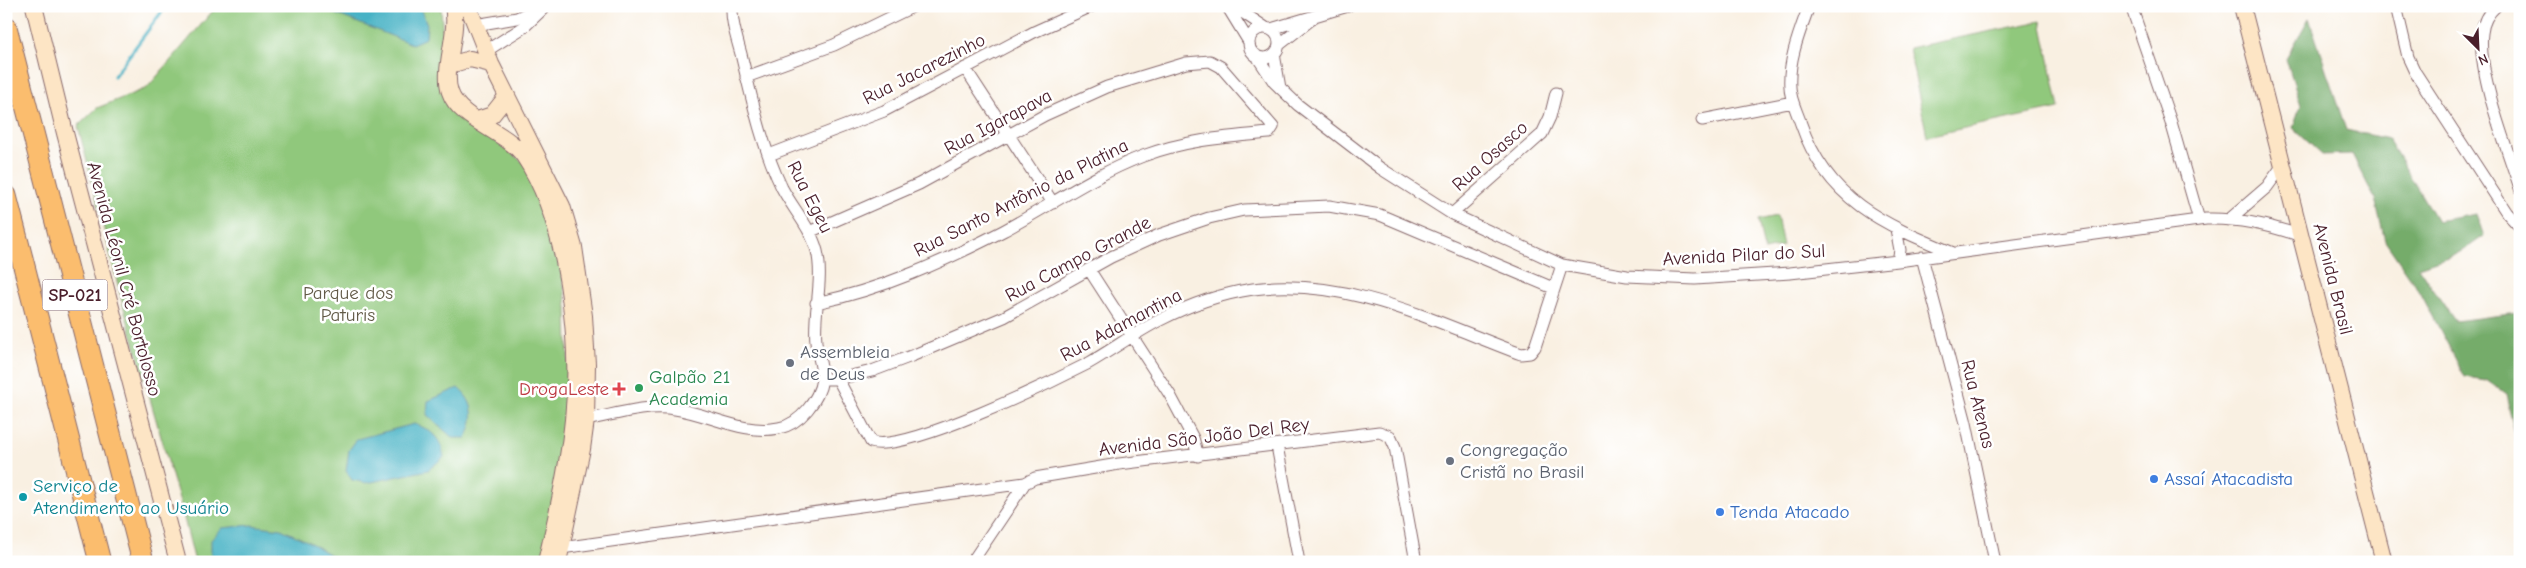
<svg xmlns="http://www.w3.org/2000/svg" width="2526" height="568" font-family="'Comic Neue',sans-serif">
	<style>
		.green { fill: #90c87b; stroke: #6d7453 }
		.forest { fill: #74ac6b; stroke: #5f664b }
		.water { fill: #47b2c5; stroke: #486878 }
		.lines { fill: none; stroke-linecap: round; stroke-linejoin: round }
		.stream { stroke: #47b2c5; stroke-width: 3 }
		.street-casing { stroke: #87686b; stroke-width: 13 }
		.secondary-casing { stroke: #87686b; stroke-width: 18 }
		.highway-casing { stroke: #87686b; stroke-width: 23 }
		.street { stroke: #fff; stroke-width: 11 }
		.secondary { stroke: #fde5c5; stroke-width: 16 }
		.highway { stroke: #fbbd6e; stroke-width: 21 }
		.worship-dot { fill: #6b7280; stroke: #fff; stroke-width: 2 }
		.leisure-dot { fill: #2e9e5b; stroke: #fff; stroke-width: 2 }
		.health-dot { fill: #e0444e; stroke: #fff; stroke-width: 2 }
		.shop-dot { fill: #3f7fe0; stroke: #fff; stroke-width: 2 }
		.culture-dot { fill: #0f9aa8; stroke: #fff; stroke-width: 2 }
		.labels { text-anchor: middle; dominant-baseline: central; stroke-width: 5; stroke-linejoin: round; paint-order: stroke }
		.shield { fill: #fff; stroke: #80626b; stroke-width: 1 }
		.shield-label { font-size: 18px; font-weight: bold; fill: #4a1f2b }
		.street-label { font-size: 19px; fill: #4a1f2b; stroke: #fff }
		.park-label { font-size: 19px; fill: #625a47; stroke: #fff }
		.worship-label { font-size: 19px; fill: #5b616d; stroke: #fff; text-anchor: start }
		.leisure-label { font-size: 19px; fill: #27864d; stroke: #fff; text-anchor: start }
		.health-label { font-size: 19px; fill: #be3a42; stroke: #fff; text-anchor: end }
		.shop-label { font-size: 19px; fill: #366cbe; stroke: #fff; text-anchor: start }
		.culture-label { font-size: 19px; fill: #0d838f; stroke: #fff; text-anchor: start }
	</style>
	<rect width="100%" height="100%" fill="#fff"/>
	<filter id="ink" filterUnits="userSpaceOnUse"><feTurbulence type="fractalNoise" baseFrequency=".02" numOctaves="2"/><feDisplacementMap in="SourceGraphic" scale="10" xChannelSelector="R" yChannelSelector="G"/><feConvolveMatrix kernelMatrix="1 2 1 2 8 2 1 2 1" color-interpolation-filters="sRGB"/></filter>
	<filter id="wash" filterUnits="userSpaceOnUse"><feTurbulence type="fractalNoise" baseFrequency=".0096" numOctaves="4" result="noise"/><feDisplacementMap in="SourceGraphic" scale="20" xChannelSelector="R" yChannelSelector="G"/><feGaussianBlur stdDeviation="1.12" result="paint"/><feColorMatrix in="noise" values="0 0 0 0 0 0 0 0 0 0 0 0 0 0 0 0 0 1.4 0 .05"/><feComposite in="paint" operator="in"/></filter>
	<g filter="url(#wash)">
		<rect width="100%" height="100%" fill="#f9f0e2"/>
		<!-- green -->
		<path class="green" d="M217,6h224l6,101 79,57 31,70 10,73 2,86 -9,102 -18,67h-347l-13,-52 -59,-205 -45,-179 19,-18 50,-20z
			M2041,21l18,87 -132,28 -18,-88z
			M1777,216l6,30 -19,4 -6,-30z"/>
		<!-- forest -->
		<path class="forest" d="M2309,18l37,112 42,9 49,82 39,-7 8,22 -24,17 -42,14 37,54 63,-8 2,7v124h-3l-11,-50 -20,-14 -21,-3 -45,-85 -35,-51 -10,-42 -23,-45 -30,1 -29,-27 8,-23 -15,-46z"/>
		<!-- water -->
		<path class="water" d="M323,6h96l8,18 -1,14 -14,6 -84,-33z
			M458,388c17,14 18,31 8,50h-13l-26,-23 1,-14z
			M414,424c17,5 27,14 30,33l-16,13 -61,13 -15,-3 -6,-9 3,-21 8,-11z
			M251,525l30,4 28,13 32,20h-130v-22l11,-12z"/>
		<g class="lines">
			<!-- stream -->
			<path class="stream" d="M114,76l52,-70"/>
		</g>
	</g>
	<g filter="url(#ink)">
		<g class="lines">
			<!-- street casing -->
			<g class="street-casing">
				<path id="street" d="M1227,6l22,36
					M1233,6l33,22
					M1809,6c-9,25 -21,54 -19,81 0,12 7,25 11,37 26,76 82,100 150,128
					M2396,6l12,51 7,15 92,141 13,14
					M2496,6c-8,7 -13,16 -14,27 -5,39 25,116 38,155
					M2132,9l39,113 28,98
					M475,25l42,-7 24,-11
					M1249 43a15 15 0 1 1 30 0a15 15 0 1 1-30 0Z
					M1271,29l77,-23
					M1279,45l33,-26
					M486,51l38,-24 22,-21
					M1274,54l6,34
					M1256,55l18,27 24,23 82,63 72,46 110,51 65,11 68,3 95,-6 108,-12 308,-42c33,-1 64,6 95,17
					M965,68l88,135
					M746,77l88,-32 80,-39
					M1702,120l91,-18
					M769,155l115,-44 150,-79 58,-26
					M1452,214l90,-80 8,-17 6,-24
					M2231,218l36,-31 16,-22
					M1896,229l4,21 -2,11
					M809,232l110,-48 126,-69 62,-28 79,-24 24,-2 11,6 52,60 -4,6c-43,4 -84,7 -126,23 -50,19 -93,50 -140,75 -58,30 -122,59 -187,72
					M1922,257l44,166 29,139
					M1090,271l80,124 23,43 5,18
					M822,379h16l34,-8 42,-16 90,-38 107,-60 48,-22 50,-17 35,-8 85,-4 51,9 173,73
					M838,379l33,63c33,12 183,-61 218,-79 24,-14 46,-30 71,-43 29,-15 60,-26 93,-31 93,-13 182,33 268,65l9,-1 5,-6 27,-82
					M586,420c28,-5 60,-16 89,-11 35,5 68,26 104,19 21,-4 40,-28 43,-49 1,-11 -5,-25 -6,-37 -3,-29 8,-62 1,-91 -6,-23 -24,-42 -35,-63 -20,-41 -30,-89 -41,-134 -4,-15 -10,-32 -9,-48
					M1277,446l22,116
					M561,548l464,-65
					M972,562l53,-79 10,-5 84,-14 260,-32 11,4 5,11 21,115"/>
			</g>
			<!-- secondary casing -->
			<g class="secondary-casing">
				<path id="secondary" d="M34,6l31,127 113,429
					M453,6c6,29 -11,62 -3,86 9,28 56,39 74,64 44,66 57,186 49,264 -5,47 -16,96 -27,142
					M468,6l23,58 71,142 12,41 10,69 3,48 -1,56 -4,29 -24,113
					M2242,6l142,556
					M450,65l20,-6 21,5
					M477,120l15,-5 15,-19"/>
			</g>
			<!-- highway casing -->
			<g class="highway-casing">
				<path id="highway" d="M6,27l137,535
					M6,196l94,366"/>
			</g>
			<!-- street -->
			<use href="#street" class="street"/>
			<!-- secondary -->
			<use href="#secondary" class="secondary"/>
			<!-- highway -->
			<use href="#highway" class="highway"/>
		</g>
	</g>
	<!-- markers -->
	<g class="worship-dot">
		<circle cx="790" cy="363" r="5"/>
		<circle cx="1450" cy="461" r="5"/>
	</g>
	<circle class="leisure-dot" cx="639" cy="388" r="5"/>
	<path class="health-dot" d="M616.5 381.5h5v5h5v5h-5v5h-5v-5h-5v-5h5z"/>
	<g class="shop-dot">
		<circle cx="2154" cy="479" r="5"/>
		<circle cx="1720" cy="512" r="5"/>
	</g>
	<circle class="culture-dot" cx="23" cy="497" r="5"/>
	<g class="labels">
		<!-- shield labels -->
		<rect class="shield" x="42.5" y="279.5" width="65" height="31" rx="4"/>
		<g class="shield-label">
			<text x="75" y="295">SP-021</text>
		</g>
		<!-- street labels -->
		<g class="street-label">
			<text transform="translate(924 69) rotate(-27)">Rua Jacarezinho</text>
			<text transform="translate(998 122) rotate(-28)">Rua Igarapava</text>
			<text transform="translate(1490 156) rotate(-42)">Rua Osasco</text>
			<text transform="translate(810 197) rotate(63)">Rua Egeu</text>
			<text transform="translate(1021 198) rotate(-27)">Rua Santo Antônio da Platina</text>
			<text transform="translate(1744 255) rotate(-3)">Avenida Pilar do Sul</text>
			<text transform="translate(1078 259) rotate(-28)">Rua Campo Grande</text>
			<text transform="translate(124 279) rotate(75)">Avenida Léonil Cré Bortolosso</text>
			<text transform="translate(2333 279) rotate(76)">Avenida Brasil</text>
			<text transform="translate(1121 325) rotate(-28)">Rua Adamantina</text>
			<text transform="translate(1978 404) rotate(76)">Rua Atenas</text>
			<text transform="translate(1204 437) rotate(-7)">Avenida São João Del Rey</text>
		</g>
		<!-- park labels -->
		<g class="park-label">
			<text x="348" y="293">Parque dos<tspan x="348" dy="22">Paturis</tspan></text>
		</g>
		<!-- worship labels -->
		<g class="worship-label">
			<text x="800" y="352">Assembleia<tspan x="800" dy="22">de Deus</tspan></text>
			<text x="1460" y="450">Congregação<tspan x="1460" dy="22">Cristã no Brasil</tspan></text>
		</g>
		<!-- leisure labels -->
		<g class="leisure-label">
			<text x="649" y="377">Galpão 21<tspan x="649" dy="22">Academia</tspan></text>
		</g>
		<!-- health labels -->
		<g class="health-label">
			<text x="609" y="389">DrogaLeste</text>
		</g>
		<!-- shop labels -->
		<g class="shop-label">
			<text x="2164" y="479">Assaí Atacadista</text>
			<text x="1730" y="512">Tenda Atacado</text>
		</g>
		<!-- culture labels -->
		<g class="culture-label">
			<text x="33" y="486">Serviço de<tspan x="33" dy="22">Atendimento ao Usuário</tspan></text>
		</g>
	</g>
	<!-- margin -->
	<rect width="2526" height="568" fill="none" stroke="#fff" stroke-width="25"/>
	<!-- north arrow -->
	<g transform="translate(2478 48) rotate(156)" stroke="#ffffff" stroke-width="4" paint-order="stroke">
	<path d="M0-4L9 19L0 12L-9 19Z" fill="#4a1f2b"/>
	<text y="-8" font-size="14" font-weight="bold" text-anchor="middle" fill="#4a1f2b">N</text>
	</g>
</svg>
